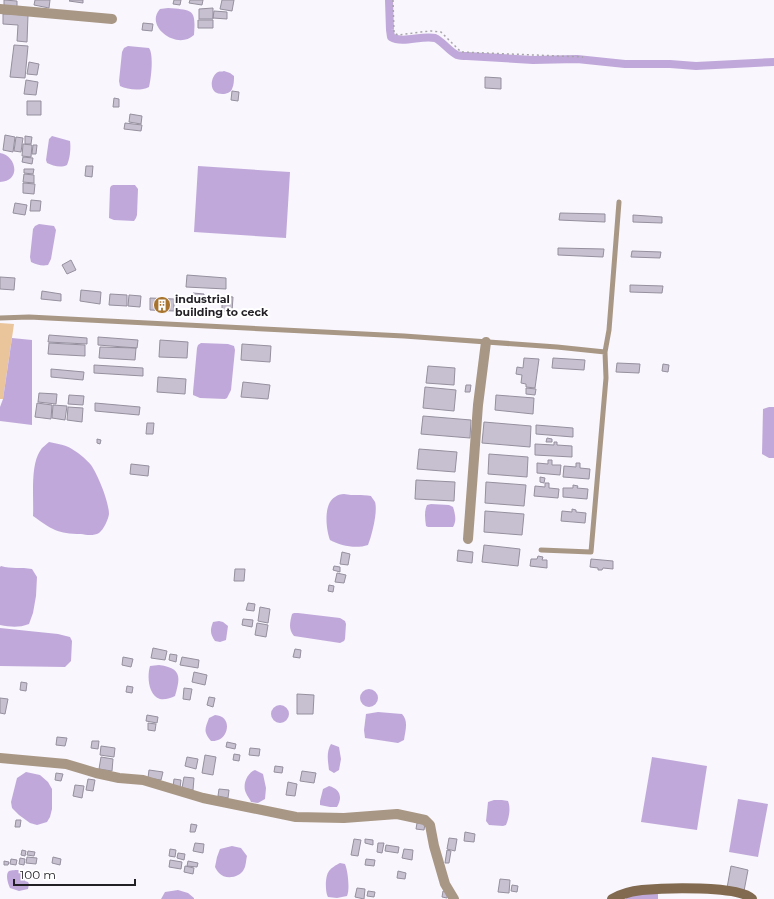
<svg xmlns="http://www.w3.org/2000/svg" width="774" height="899" font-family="Montserrat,sans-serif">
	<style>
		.green { fill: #eac59b }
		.water { fill: #c0a9da }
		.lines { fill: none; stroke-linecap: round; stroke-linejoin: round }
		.canal { stroke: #c0a9da; stroke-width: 8 }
		.building { fill: #c7c0d0; stroke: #958f9e }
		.path { stroke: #a7a4aa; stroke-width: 1.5; stroke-dasharray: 2 3; stroke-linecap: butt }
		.lane { stroke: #a89785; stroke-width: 5 }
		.street { stroke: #a89785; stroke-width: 10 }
		.secondary { stroke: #816a4f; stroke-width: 10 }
		.labels { text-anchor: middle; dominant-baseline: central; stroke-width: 4; stroke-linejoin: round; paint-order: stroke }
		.poi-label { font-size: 11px; font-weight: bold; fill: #221f25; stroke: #fff; text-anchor: start }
	</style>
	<rect width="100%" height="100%" fill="#f9f6fd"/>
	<!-- green -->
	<path class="green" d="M0,323l14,1 -11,75h-3z"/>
	<!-- water -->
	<path class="water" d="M168,8c25,2 28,1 26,27 -17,16 -50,-9 -34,-26z
		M128,46l21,2c5,7 2,31 0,39 -8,4 -21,3 -29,-1l-1,-5 3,-29 2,-4z
		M224,71l6,2 4,3c0,4 0,9 -2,13 -2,6 -13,6 -17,3 -6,-5 -3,-17 3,-20 2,-1 4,0 6,-1z
		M52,136l18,5c1,7 0,18 -3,24 -6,3 -14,1 -20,-2l-1,-3 3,-21z
		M0,153c16,2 22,28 0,29z
		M198,166l92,6 -4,66 -92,-6z
		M113,185h22l3,4 -1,26 -1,3 -2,3 -20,-1 -5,-2 1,-30 1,-2z
		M39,224l15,2 2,4 -5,29 -3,6c-6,1 -11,0 -17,-3l-1,-5 3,-28 2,-3z
		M12,338l20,2v85l-32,-4v-14l3,-8z
		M201,343l27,1 6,2 1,4 -4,40 -4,8 -2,1 -25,-1 -7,-3v-3l4,-44 1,-3z
		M769,407h5v51h-5l-7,-4 1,-45z
		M49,442c10,2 18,3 26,9 5,3 12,9 16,14 7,10 18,37 18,49 -1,6 -5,15 -10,19 -5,3 -13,2 -18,1 -23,0 -30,-5 -48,-18 1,-17 -3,-50 7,-65 2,-4 6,-6 9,-9z
		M344,494c9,2 18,0 27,2 1,2 3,4 4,6 3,9 -3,33 -7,43 -12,4 -27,1 -38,-5 -4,-11 -7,-36 5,-43 2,-2 6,-3 9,-3z
		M431,504l18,1 4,2c2,6 4,14 0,20h-25l-2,-1c-1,-7 -2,-15 1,-21z
		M1,566c10,3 20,1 31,3l5,8 -1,19 -3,17 -4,11c-11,4 -18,3 -29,1v-58z
		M294,613h4l42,5 5,3 1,3 -1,15 -1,2 -4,2 -46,-7c-6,-7 -4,-14 -2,-22z
		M219,621l4,1 5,4 -2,14 -6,2 -5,-1c-5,-7 -5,-11 -2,-19z
		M0,628l58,6 12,3 2,4 -1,20 -6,6 -65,-1z
		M159,665c22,3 22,11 16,31 -4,2 -10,4 -15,3 -12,-4 -13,-23 -10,-33z
		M360 698a9 9 0 1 1 18 0a9 9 0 1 1-18 0Z
		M271 714a9 9 0 1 1 18 0a9 9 0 1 1-18 0Z
		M378,712l24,2c7,7 3,18 2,26l-6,3 -33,-5 -1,-8 2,-16z
		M215,715c17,1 14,21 3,25 -2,1 -5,1 -7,1 -8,-10 -6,-12 -2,-23z
		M331,744l8,3 2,12 -2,11 -5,3 -5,-3c-1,-9 -3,-18 2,-26z
		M652,757l55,9 -10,64 -56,-8z
		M255,770l8,4 3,14 -1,11 -7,4 -7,-1c-1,-3 -4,-6 -5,-9 -4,-8 1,-20 9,-23z
		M26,772l14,3 8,7 4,7v20l-2,8 -3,5 -10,3 -7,-2 -11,-8 -7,-7 -1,-6 6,-24z
		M329,786c11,3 14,11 8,21h-7l-10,-2v-4l3,-12z
		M738,799l30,5 -10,53 -29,-5z
		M494,800h8l6,1c3,7 1,17 -2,24l-3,1 -14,-1 -3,-4 2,-19z
		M232,846l9,2 6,8c-1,4 -1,10 -3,13 -4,9 -19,11 -25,4 -2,-2 -3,-4 -4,-6l2,-10 3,-8z
		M340,863l5,1c3,7 5,26 2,32l-10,2 -9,-1c-3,-5 -3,-21 1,-26 2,-3 7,-6 11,-8z
		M19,870l5,1 2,2 -2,6 1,2 3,1 1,2 -1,5 -9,2 -9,-3c-2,-4 -5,-14 -1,-17 2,-1 8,-1 10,-1z
		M178,890l10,3 6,5v1h-33l4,-7z
		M658,892v7h-32v-2z"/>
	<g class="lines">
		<!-- canal -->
		<path class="canal" d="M389,0l1,30 1,7c12,7 30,-2 44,1 6,2 15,14 22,17 3,1 7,1 10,1l66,4 44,-1 48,5h45l26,2 78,-4"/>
	</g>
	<!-- building -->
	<path class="building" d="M4,0l13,1v6l-13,-1z
		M35,0h15l-1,8 -15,-3z
		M70,0h13v3l-14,-2z
		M174,0h7l-1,5 -7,-1z
		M190,0h13l-1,5 -13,-2z
		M222,0h12l-2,11 -12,-2z
		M213,8v11h-14v-10z
		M214,11l13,1v7l-14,-1z
		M3,14l25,1 -1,27 -10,-1 1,-16 -15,-1z
		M198,20h15v8h-15z
		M143,23l10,1 -1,7 -10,-1z
		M14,45l14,1 -3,32 -15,-1z
		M29,62l10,2 -2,11 -10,-1z
		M485,77l16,1v11l-16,-1z
		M26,80l12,2 -2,13 -12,-1z
		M232,91l7,1 -1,9 -7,-1z
		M114,98l5,1v8h-6z
		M27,101h14v14h-14z
		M130,114l12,2 -1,8 -12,-2z
		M125,123l17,2 -1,6 -17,-2z
		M5,135l10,2 -2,15 -10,-2z
		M25,136l7,1 -1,7h-6z
		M16,137l7,1 -2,14 -7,-1z
		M23,144l9,1 -1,12 -9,-1z
		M33,145h4l-1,9h-4z
		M23,157l10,1 -1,6 -10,-2z
		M86,166h7l-1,11 -7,-1z
		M24,169h10l-1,5 -9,-1z
		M24,174l10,1v8l-11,-1z
		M23,183l12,1 -1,10 -11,-1z
		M31,200l10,1 -1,10h-10z
		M15,203l12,2 -2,10 -12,-2z
		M560,213l45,1v8l-46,-2z
		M633,215l29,2v6l-29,-1z
		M558,248l46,1 -1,8 -45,-2z
		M632,251l29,1 -1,6 -29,-1z
		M71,260l5,10 -9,4 -5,-9z
		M187,275l39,3v11l-40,-2z
		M0,277l15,1 -1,12 -14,-1z
		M630,285l33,1 -1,7 -32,-1z
		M81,290l20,2 -1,12 -20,-3z
		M42,291l19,3v7l-20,-2z
		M193,293l11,1 -1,9 -11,-1z
		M110,294l17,1v11l-18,-1z
		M129,295l12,1 -1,11 -12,-1z
		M222,296l11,1 -1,15 -10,-1z
		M150,298l24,1v12l-24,-1z
		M49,335l38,3v6l-39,-2z
		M98,337l40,3 -1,8 -39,-3z
		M160,340l28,2 -1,16 -28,-1z
		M49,343l36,2v11l-37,-2z
		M242,344l29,2 -1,16 -29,-2z
		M100,347l36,1 -1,12 -36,-2z
		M524,358l15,1 -4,29 -9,-1v-3l-5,-1 1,-8 -6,-1 1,-7 6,1z
		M553,358l32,2 -1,10 -32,-2z
		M617,363l23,1 -1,9 -23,-1z
		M663,364l6,1 -1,7 -6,-1z
		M94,365l49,3v8l-49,-3z
		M428,366l27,2 -1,17 -28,-2z
		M51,369l33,3 -1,8 -32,-3z
		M158,377l28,2 -1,15 -28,-2z
		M243,382l27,3 -2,14 -27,-2z
		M466,385h5l-1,7h-5z
		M425,387l31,3 -2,21 -31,-3z
		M526,388l10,1 -1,6 -9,-1z
		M39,393l18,1 -1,10 -18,-2z
		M69,395l15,1 -1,9 -15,-1z
		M496,395l38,3 -1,16 -38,-4z
		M37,403l15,2 -1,14 -16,-2z
		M95,403l45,4 -1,8 -44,-4z
		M53,405l14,1 -2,14 -13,-2z
		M68,407l15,1 -1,14 -15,-2z
		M423,416l48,4 -1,18 -49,-4z
		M484,422l47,4 -1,21 -48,-4z
		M147,423h7l-1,11h-7z
		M536,425l37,3v9l-37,-3z
		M547,438l5,1v3h-6z
		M97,439l4,1 -1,4 -3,-1z
		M554,442h3v3l15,1v11l-37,-2v-11l19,1z
		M419,449l38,3 -2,20 -38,-3z
		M489,454l39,3 -1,20 -39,-3z
		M548,460h4v5h9l-1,10 -23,-2v-10l11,1z
		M576,463h4v5l10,1 -1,10 -26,-2 1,-11 12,1z
		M131,464l18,2 -1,10 -18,-2z
		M540,477l5,1 -1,5 -4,-1z
		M416,480l39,2 -1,19 -39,-2z
		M486,482l40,3 -2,21 -39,-3z
		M545,483h4v5l10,1 -1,9 -24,-2 1,-10 10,1z
		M573,485l5,1 -1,2 11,1 -1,10 -24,-2v-9h10z
		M572,509l4,1v2l10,1 -1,10 -24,-2 1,-10 10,1z
		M485,511l39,3 -2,21 -38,-3z
		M484,545l36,4 -2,17 -36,-4z
		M458,550l15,2 -1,11 -15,-2z
		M342,552l8,2 -2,11 -8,-1z
		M538,556l5,1 -1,3h5v8l-17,-2 1,-7h6z
		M591,559l22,2v8l-10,-1 -1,2h-4v-2l-8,-1z
		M334,566l6,1v5l-7,-2z
		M235,569h10l-1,12h-10z
		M337,573l9,2 -2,8 -9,-1z
		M329,585l5,1 -1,6 -5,-1z
		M248,603l7,1 -1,7 -8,-1z
		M260,607l10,2 -2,14 -10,-2z
		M243,619l10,1 -1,7 -10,-2z
		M257,623l11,2 -2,12 -11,-2z
		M153,648l14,3 -2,9 -14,-2z
		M295,649l6,1 -1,8 -7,-1z
		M170,654l7,1 -1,7 -7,-2z
		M123,657l10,2 -2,8 -9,-2z
		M182,657l17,3 -1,8 -18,-3z
		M194,672l13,3 -2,10 -13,-3z
		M21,682l6,1 -1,8 -6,-1z
		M127,686l6,1 -1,6 -6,-1z
		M184,688l8,1 -2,11 -7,-1z
		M297,694l17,1 -1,19h-16z
		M209,697l6,1 -2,9 -6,-2z
		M0,698l8,1 -3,15 -5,-1z
		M147,715l11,2 -1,6 -11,-2z
		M148,723l8,1 -1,7 -7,-1z
		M57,737l10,1 -2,8 -9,-1z
		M92,741h7l-1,8 -7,-1z
		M227,742l9,2 -1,5 -9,-2z
		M101,746l14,2 -1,9 -14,-2z
		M250,748l10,1 -1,7 -10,-1z
		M234,754l6,1 -1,6 -6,-1z
		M205,755l11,2 -3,18 -11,-2z
		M101,757l12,2 -1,12 -13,-2z
		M187,757l11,2 -2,10 -11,-3z
		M275,766l8,1 -1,6 -8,-1z
		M149,770l14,2 -2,8 -13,-2z
		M302,771l14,2 -2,10 -14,-2z
		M56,773l7,1 -2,7 -6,-1z
		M184,777l10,1 -1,12 -11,-2z
		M88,779l7,1 -2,11 -7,-1z
		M174,779l7,1 -1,8 -7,-1z
		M288,782l9,2 -2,12 -9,-1z
		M75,785l9,1 -2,12 -9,-2z
		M219,789l10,1 -1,8 -10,-2z
		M16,820h5l-1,7h-5z
		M417,823l8,1 -1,6 -8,-1z
		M191,824l6,1 -2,7h-5z
		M465,832l10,2 -1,8 -10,-1z
		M449,838l8,1 -2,12 -8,-2z
		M354,839l7,1 -3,16 -7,-1z
		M365,839l8,1v5l-8,-2z
		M195,843l9,1 -1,9 -10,-2z
		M378,843h6l-2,10 -5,-1z
		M386,845l13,2 -1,6 -13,-2z
		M170,849l6,1 -1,7 -6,-1z
		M404,849l9,1 -1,10 -10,-2z
		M22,850l4,1 -1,5 -4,-1z
		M447,850l4,1 -2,12h-4z
		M28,851l7,1 -1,4 -7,-1z
		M178,853l7,1 -1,6 -7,-2z
		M27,857l10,1 -1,6 -10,-1z
		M53,857l8,2 -1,6 -8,-2z
		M20,858l5,1 -1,6 -5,-1z
		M11,859l6,1 -1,5 -6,-1z
		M366,859l9,1 -1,6 -9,-1z
		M170,860l12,2 -1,7 -12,-2z
		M4,861l5,1 -1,3h-4z
		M188,861l10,2 -1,4 -10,-1z
		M185,866l9,2 -1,6 -9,-2z
		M731,866l17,4 -4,21 -17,-3z
		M398,871l8,2 -1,6 -8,-1z
		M500,879l10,1 -1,13 -11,-1z
		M512,885l6,1 -1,6 -6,-1z
		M357,888l8,1 -1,10 -9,-2z
		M368,891l7,1 -1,5 -7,-1z
		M443,891l5,1 -1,6 -5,-1z"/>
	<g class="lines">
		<!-- path -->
		<path class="path" d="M393,0l1,33 4,2 23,-3 10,-1 10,1 20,20 122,5"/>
		<!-- lane -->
		<path class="lane" d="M0,318l29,-1 375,19 153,11 48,5
			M541,550l50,2 15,-174 -1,-26 4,-22 10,-128"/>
		<!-- street -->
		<path class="street" d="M0,9l112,10
			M468,539l10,-134 8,-63
			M0,758l66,6 30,9 23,5 24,2 60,18 93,19 48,1 53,-4 28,6 5,5 4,21 11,38 9,15"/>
		<!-- secondary -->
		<path class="secondary" d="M612,899c9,-5 20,-8 30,-9 21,-2 97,-5 110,9"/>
	</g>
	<!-- icons -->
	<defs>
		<g id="building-disc" transform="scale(0.9)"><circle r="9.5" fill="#a8732d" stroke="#fff"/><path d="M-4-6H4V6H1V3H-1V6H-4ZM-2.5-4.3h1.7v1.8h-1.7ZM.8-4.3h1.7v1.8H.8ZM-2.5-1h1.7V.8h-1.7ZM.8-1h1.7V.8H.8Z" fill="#fff"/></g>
	</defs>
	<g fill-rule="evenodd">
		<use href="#building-disc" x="162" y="305"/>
	</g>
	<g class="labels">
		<!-- poi labels -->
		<g class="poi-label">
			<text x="175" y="299">industrial<tspan x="175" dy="13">building to ceck</tspan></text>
		</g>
	</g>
	<!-- scale -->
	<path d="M14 879v6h121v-6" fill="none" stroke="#221f25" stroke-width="2"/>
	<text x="20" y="879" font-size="12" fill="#221f25" stroke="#ffffff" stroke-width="3" paint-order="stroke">100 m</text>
</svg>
